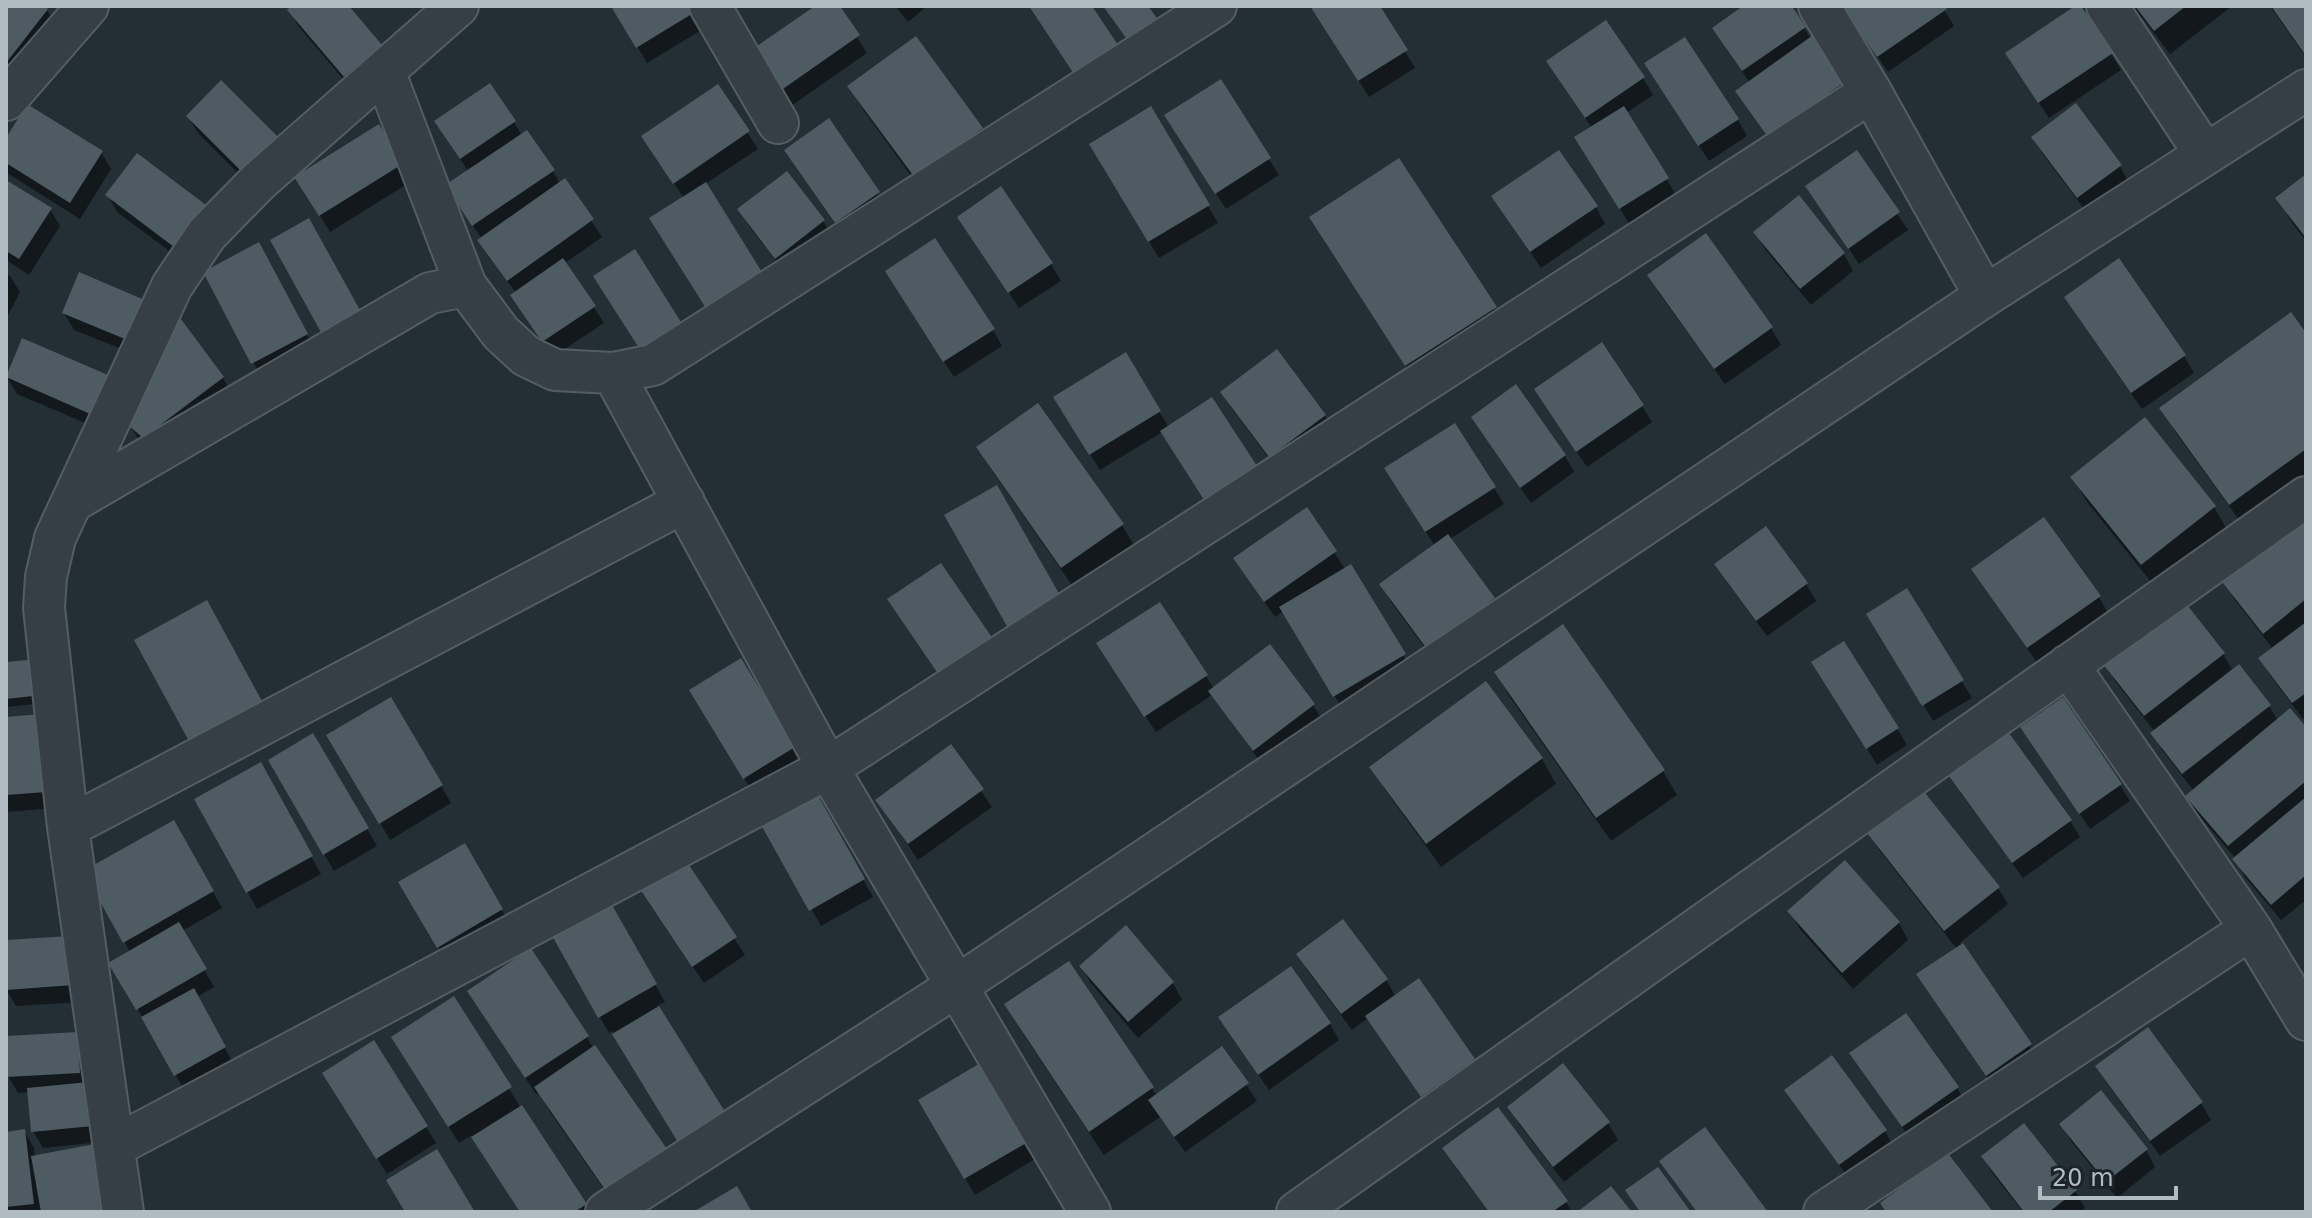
<svg xmlns="http://www.w3.org/2000/svg" width="2312" height="1218" font-family="'DejaVu Sans',sans-serif">
	<style>
		.shadow { fill: #0007 }
		.building { fill: #4f5b63 }
		.lines { fill: none; stroke-linecap: round; stroke-linejoin: round }
		.minor-casing { stroke: #545d63; stroke-width: 44 }
		.minor { stroke: #363f45; stroke-width: 40 }
	</style>
	<rect width="100%" height="100%" fill="#232e35"/>
	<!-- shadow -->
	<path class="shadow" d="M6,6h35l6,4 9,17 -50,49z
		M294,6h52l34,40 10,17 -36,29 -55,-65 -10,-17z
		M620,6h76l12,20 -61,37 -32,-54z
		M819,6h18l30,47 -86,60 -27,-38z
		M895,6h32l-19,16z
		M1312,6h66l37,62 -46,29z
		M1747,6h43l21,33 50,55 -82,58 -41,-60 12,-9 -26,-38z
		M1836,6h106l12,20 -66,46 -39,-58 -5,4z
		M2133,6h99l-62,48z
		M2270,6h36v51z
		M2111,54l10,16 -72,48 -32,-48z
		M1558,78h85l10,17 -27,18 50,82 -46,30 -44,-70 6,-27z
		M1656,80l82,40 9,16 -38,25z
		M221,83l38,111 -61,-61 -10,-17z
		M717,86l41,63 -74,49 -31,-45z
		M850,86l131,43 14,24 -65,49 -66,-91z
		M1150,109l68,114 -59,35 -67,-113z
		M829,121l59,89 -42,29 -50,-72z
		M514,122l8,14 31,35 7,13 4,-3 38,56 -37,26 39,60 -51,34 -31,-45 -6,-19 -26,-36 -8,-18 -25,-37 12,-30 -23,-34z
		M1177,132l92,27 10,16 -53,34z
		M2033,138l87,28 9,17 -41,31 -45,-60z
		M6,142l95,10 10,17 -31,50 -73,-46z
		M1857,153l51,77 -49,34 -41,-61z
		M137,156l55,112 -75,-56 -9,-17z
		M1399,160l110,173 -88,57 -96,-148z
		M403,164l9,17 -82,51 -33,-54z
		M787,173l37,49 9,16 -47,36 -37,-48 -9,-17z
		M2306,177v64l-14,-18 -14,-25z
		M6,182l44,27 10,17 -31,49 -23,-15z
		M1799,198l45,56 9,17 -42,34 -46,-56 -9,-17z
		M1596,207l9,17 -64,44 -37,-55z
		M969,234l82,30 10,17 -42,27z
		M268,261l48,91 -53,28 -58,-108z
		M6,274l4,2 10,16 -14,27z
		M80,275l67,84 -73,-29 -10,-17z
		M1650,276l121,52 10,17 -56,39 -66,-91z
		M897,288l96,42 9,16 -48,31z
		M2076,314l108,42 10,17 -52,36z
		M2306,336v148l-61,44 -69,-95 -14,-25z
		M1277,352l48,64 9,17 -54,40 -48,-64 -10,-16z
		M1126,355l43,73 -69,42 -35,-56z
		M7,377l114,5 -7,53 -97,-41z
		M223,378l9,16 -92,48 -10,-17z
		M1546,406h96l10,16 -65,45z
		M1483,434l82,22 9,16 -43,31z
		M979,448l143,77 14,24 -60,42 -83,-119z
		M2073,478l141,29 14,24 -72,57 -69,-86z
		M1396,486l98,2 10,16 -54,35 44,60 9,16 -66,49 -46,-62 -9,-17 53,-39z
		M1306,510l39,59 5,-3 63,106 -68,41 -61,-102 -9,6 -29,-42z
		M2306,530v187l-3,2 -33,-44 -9,-16 12,-10 -38,-49 -10,-17z
		M1717,565l89,19 10,17 -49,35 -41,-55z
		M1973,570l126,27 9,16 -70,51z
		M1907,591l65,107 -39,23 -64,-107z
		M2184,604l39,50 10,17 36,35 9,15 28,9v170l-25,20 -37,-44 -8,-17 -39,-46 -9,-17 6,-5 -32,-41 -9,-17 2,-1 -40,-51 -9,-17z
		M1844,644l63,101 -30,20 -53,-86z
		M1108,660l98,16 8,13 99,16 10,16 -59,46 -52,-72 -56,37z
		M6,664l39,39 -39,4z
		M1496,672l167,99 14,24 -66,46 -101,-144z
		M1486,683l56,76 14,25 -115,83 -55,-76 -14,-24z
		M390,699l61,104 -61,37 -61,-105z
		M701,707l93,41 9,16 -49,30z
		M6,719l49,89 -49,4z
		M313,736l64,110 -43,25 -64,-110z
		M2032,744l88,41 10,16 -40,28z
		M951,747l41,60 -74,53 -40,-60z
		M260,765l61,109 -64,35 -60,-109z
		M814,793l59,104 -52,29 -59,-104z
		M1961,793l109,28 10,16 -57,41z
		M174,823l48,85 -40,23 32,56 -17,10 37,68 -49,26 -74,-128 19,-11 -44,-80z
		M1869,834l129,54 10,16 -48,39 80,119 -43,29 -68,-100 28,-42 -78,-99z
		M465,846l46,80 -63,37 -47,-81z
		M680,856l65,99 -41,28 -56,-83z
		M1845,863l54,60 9,17 -55,49 -54,-61 -9,-17z
		M608,901l57,101 -8,4 68,110 -100,-65 -12,-20 -4,2 -57,-100z
		M1126,928l47,55 9,17 -44,38 -47,-55 -10,-17z
		M69,938l12,64 -65,4 -10,-17v-47z
		M1299,955l87,25 10,17 -44,33 -44,-59z
		M1068,963l89,133 65,-48 35,53 -72,51 -25,-35 -56,38 -84,-126z
		M454,998l65,107 70,107h-68l-49,-77 -13,8 -56,-89z
		M479,1008l108,29 6,11 27,164 -70,-100 -11,-20 -3,2z
		M1330,1024l9,16 -70,50 -39,-56z
		M77,1034l9,17 16,91 -10,1 12,20 9,49h-107v-78l18,-3 10,17 1,9 56,-10v-4l-48,5 -10,-17 -3,-39 -12,1 -10,-17z
		M981,1065l54,94 -60,36 -55,-94z
		M2098,1067l103,36 10,17 -51,36 -53,-73z
		M1862,1070l95,18 10,17 -54,38z
		M335,1090l91,37 10,16 -49,31z
		M1509,1107l99,16 10,17 -54,42 -45,-58z
		M1797,1107l88,24 9,17 -44,32z
		M2062,1124l84,26 9,17 -38,31 -46,-57z
		M1444,1149l122,53 6,10h-83l-35,-47z
		M1983,1157l92,34 10,17 -6,4h-56l-30,-38z"/>
	<!-- building -->
	<path class="building" d="M6,6h39l3,3 -42,54z
		M291,6h58l33,39 -38,32 -57,-67z
		M616,6h83l1,3 -64,39 -24,-40z
		M815,6h25l20,29 -90,63 -29,-41z
		M1029,6h63l26,39 -44,29z
		M1103,6h45l11,15 -30,21z
		M1310,6h70l28,44 -50,31z
		M1743,6h49l14,21 -64,44 -30,-43z
		M1846,6h99l2,3 -70,48 -34,-49z
		M2075,6h6l32,47 -75,50 -33,-50z
		M2135,6h51l-32,25z
		M2271,6h35v50z
		M1606,20l39,57 -60,41 -39,-57z
		M1820,30l33,46 -85,61 -33,-46z
		M916,36l67,92 -68,50 -68,-92z
		M1685,37l54,82 -41,27 -54,-83z
		M1221,79l50,79 -56,36 -51,-79z
		M221,80l62,62 -35,36 -62,-62z
		M490,83l26,38 -56,38 -26,-38z
		M718,84l32,47 -77,53 -32,-48z
		M2076,103l46,62 -45,33 -46,-61z
		M27,104l76,47 -33,52 -64,-40v-25z
		M1151,106l59,99 -62,37 -59,-98z
		M1624,106l45,72 -50,31 -45,-72z
		M829,118l51,74 -45,31 -51,-73z
		M379,124l25,39 -85,53 -25,-39z
		M527,130l28,40 -83,56 -27,-41z
		M1559,150l39,56 -68,46 -39,-56z
		M1857,150l43,62 -52,37 -43,-63z
		M137,153l77,58 -32,42 -77,-58z
		M1399,158l98,149 -92,59 -96,-149z
		M787,171l38,49 -50,39 -38,-50z
		M2306,174v64l-31,-40z
		M565,178l29,41 -87,62 -30,-41z
		M6,180l46,28 -33,51 -13,-8z
		M706,182l59,95 -56,36 -60,-95z
		M1001,186l52,77 -45,30 -51,-76z
		M1799,195l46,58 -45,36 -47,-57z
		M309,218l52,94 -39,22 -52,-94z
		M1706,233l67,94 -59,42 -67,-94z
		M935,238l60,91 -52,33 -58,-91z
		M259,242l49,92 -57,30 -48,-92z
		M635,249l51,81 -42,26 -51,-80z
		M563,258l33,48 -54,36 -32,-47z
		M2119,258l67,97 -55,38 -67,-96z
		M79,272l75,32 -17,40 -75,-31z
		M2291,312l15,21v116l-77,56 -70,-97z
		M178,315l46,62 -81,61 -15,-13z
		M22,338l100,43 -18,39 -98,-43z
		M1602,342l42,63 -68,47 -42,-63z
		M1277,349l49,66 -57,42 -49,-65z
		M1126,352l35,59 -72,44 -36,-58z
		M1516,384l50,71 -46,33 -49,-71z
		M1212,397l47,72 -53,34 -46,-72z
		M1038,403l86,121 -63,44 -85,-121z
		M2145,417l71,89 -75,59 -71,-88z
		M1455,423l41,64 -71,45 -41,-64z
		M997,485l64,112 -53,31 -64,-113z
		M1307,507l30,44 -73,51 -31,-44z
		M2044,517l57,79 -74,52 -56,-79z
		M2301,521l5,6v72l-43,35 -40,-51z
		M1766,526l42,57 -52,38 -42,-57z
		M1448,534l47,64 -68,51 -48,-65z
		M941,563l52,76 -54,36 -52,-76z
		M1351,564l55,90 -73,43 -54,-90z
		M1907,588l57,92 -42,26 -56,-92z
		M207,600l56,103 -73,40 -56,-103z
		M2184,601l41,52 -81,63 -41,-52z
		M1160,602l48,73 -64,42 -48,-74z
		M2306,622v71l-14,10 -34,-45z
		M1563,624l102,146 -69,48 -102,-146z
		M1844,641l55,87 -33,21 -55,-87z
		M1270,644l45,60 -62,47 -45,-60z
		M741,658l54,89 -52,32 -54,-89z
		M38,659l4,36 -36,4v-37z
		M2239,664l32,41 -89,69 -32,-41z
		M1486,681l57,77 -117,86 -57,-77z
		M391,697l52,88 -64,39 -53,-89z
		M2063,697l59,87 -43,30 -59,-87z
		M2290,708l16,19v54l-78,65 -43,-50z
		M41,714l5,78 -40,3v-78z
		M313,733l56,95 -46,27 -55,-95z
		M2009,733l63,87 -60,43 -63,-87z
		M951,744l33,45 -76,55 -33,-44z
		M261,762l52,94 -67,37 -52,-94z
		M1922,789l78,98 -56,44 -77,-98z
		M815,790l50,89 -56,32 -50,-90z
		M2306,797v78l-35,30 -39,-46z
		M174,820l40,71 -91,52 -40,-72z
		M465,843l38,66 -66,39 -39,-66z
		M681,853l56,84 -45,30 -56,-84z
		M1845,860l55,62 -58,51 -55,-62z
		M608,898l49,86 -59,34 -48,-86z
		M1343,919l45,60 -47,35 -45,-60z
		M179,922l28,47 -71,41 -28,-47z
		M1126,925l48,57 -46,40 -49,-56z
		M70,936l3,49 -67,5v-50z
		M1963,943l69,101 -46,32 -70,-102z
		M531,948l58,88 -64,42 -58,-87z
		M1069,961l85,126 -65,45 -85,-128z
		M1291,966l40,57 -73,52 -40,-58z
		M1419,978l56,81 -54,38 -56,-81z
		M194,988l32,59 -52,29 -33,-59z
		M454,996l58,91 -64,40 -57,-90z
		M659,1006l68,109 -48,29 -67,-110z
		M1906,1013l53,74 -57,40 -53,-74z
		M2148,1027l55,75 -53,39 -55,-75z
		M78,1032l2,41 -74,4v-41z
		M374,1040l54,86 -52,33 -54,-86z
		M595,1045l72,104 -61,42 -72,-104z
		M1222,1046l27,37 -75,54 -26,-37z
		M1832,1055l55,75 -48,35 -55,-75z
		M982,1062l46,80 -64,37 -46,-79z
		M1563,1063l47,59 -57,45 -46,-60z
		M89,1082l4,44 -62,6 -4,-44z
		M2101,1090l47,59 -42,33 -47,-58z
		M522,1105l65,99 -13,8h-54l-49,-75z
		M1498,1107l70,94 -16,11h-63l-47,-64z
		M2024,1123l53,67 -28,22h-25l-43,-56z
		M1705,1127l63,85h-71l-38,-51z
		M25,1129l9,75 -28,3v-75z
		M95,1144l12,68h-66l-10,-56z
		M437,1149l38,63h-70l-19,-32z
		M1947,1152l46,60h-107l-6,-9z
		M1658,1167l33,45h-51l-15,-22z
		M737,1186l15,26h-59z
		M1611,1186l21,26h-55z"/>
	<g class="lines">
		<!-- minor casing -->
		<g class="minor-casing">
			<path id="minor" d="M458,6l-74,65 82,215 35,47 25,23 29,14 58,3 215,395 262,444
				M710,6l68,117
				M1819,6l52,86 114,204
				M2107,6l98,148
				M6,100l82,-94
				M613,373l40,-8 563,-359
				M72,502l358,-209 36,-7
				M2068,665l183,264 55,91
				M68,827l616,-325
				M115,1146l713,-378 1043,-676
				M123,1212l-55,-385 -24,-219 2,-31 9,-39 117,-252 35,-52 51,-52 126,-111
				M606,1212l351,-226 1028,-690 321,-206
				M1297,1212l1009,-715
				M1824,1212l427,-283"/>
		</g>
		<!-- minor -->
		<use href="#minor" class="minor"/>
	</g>
	<!-- border -->
	<rect width="2312" height="1218" fill="none" stroke="#b1bbc2" stroke-width="16"/>
	<!-- scale -->
	<path d="M2040 1186v12h136v-12" fill="none" stroke="#b1bbc2" stroke-width="4"/>
	<text x="2052" y="1186" font-size="24" fill="#b1bbc2" stroke="#1c242a" stroke-width="6" paint-order="stroke">20 m</text>
</svg>
